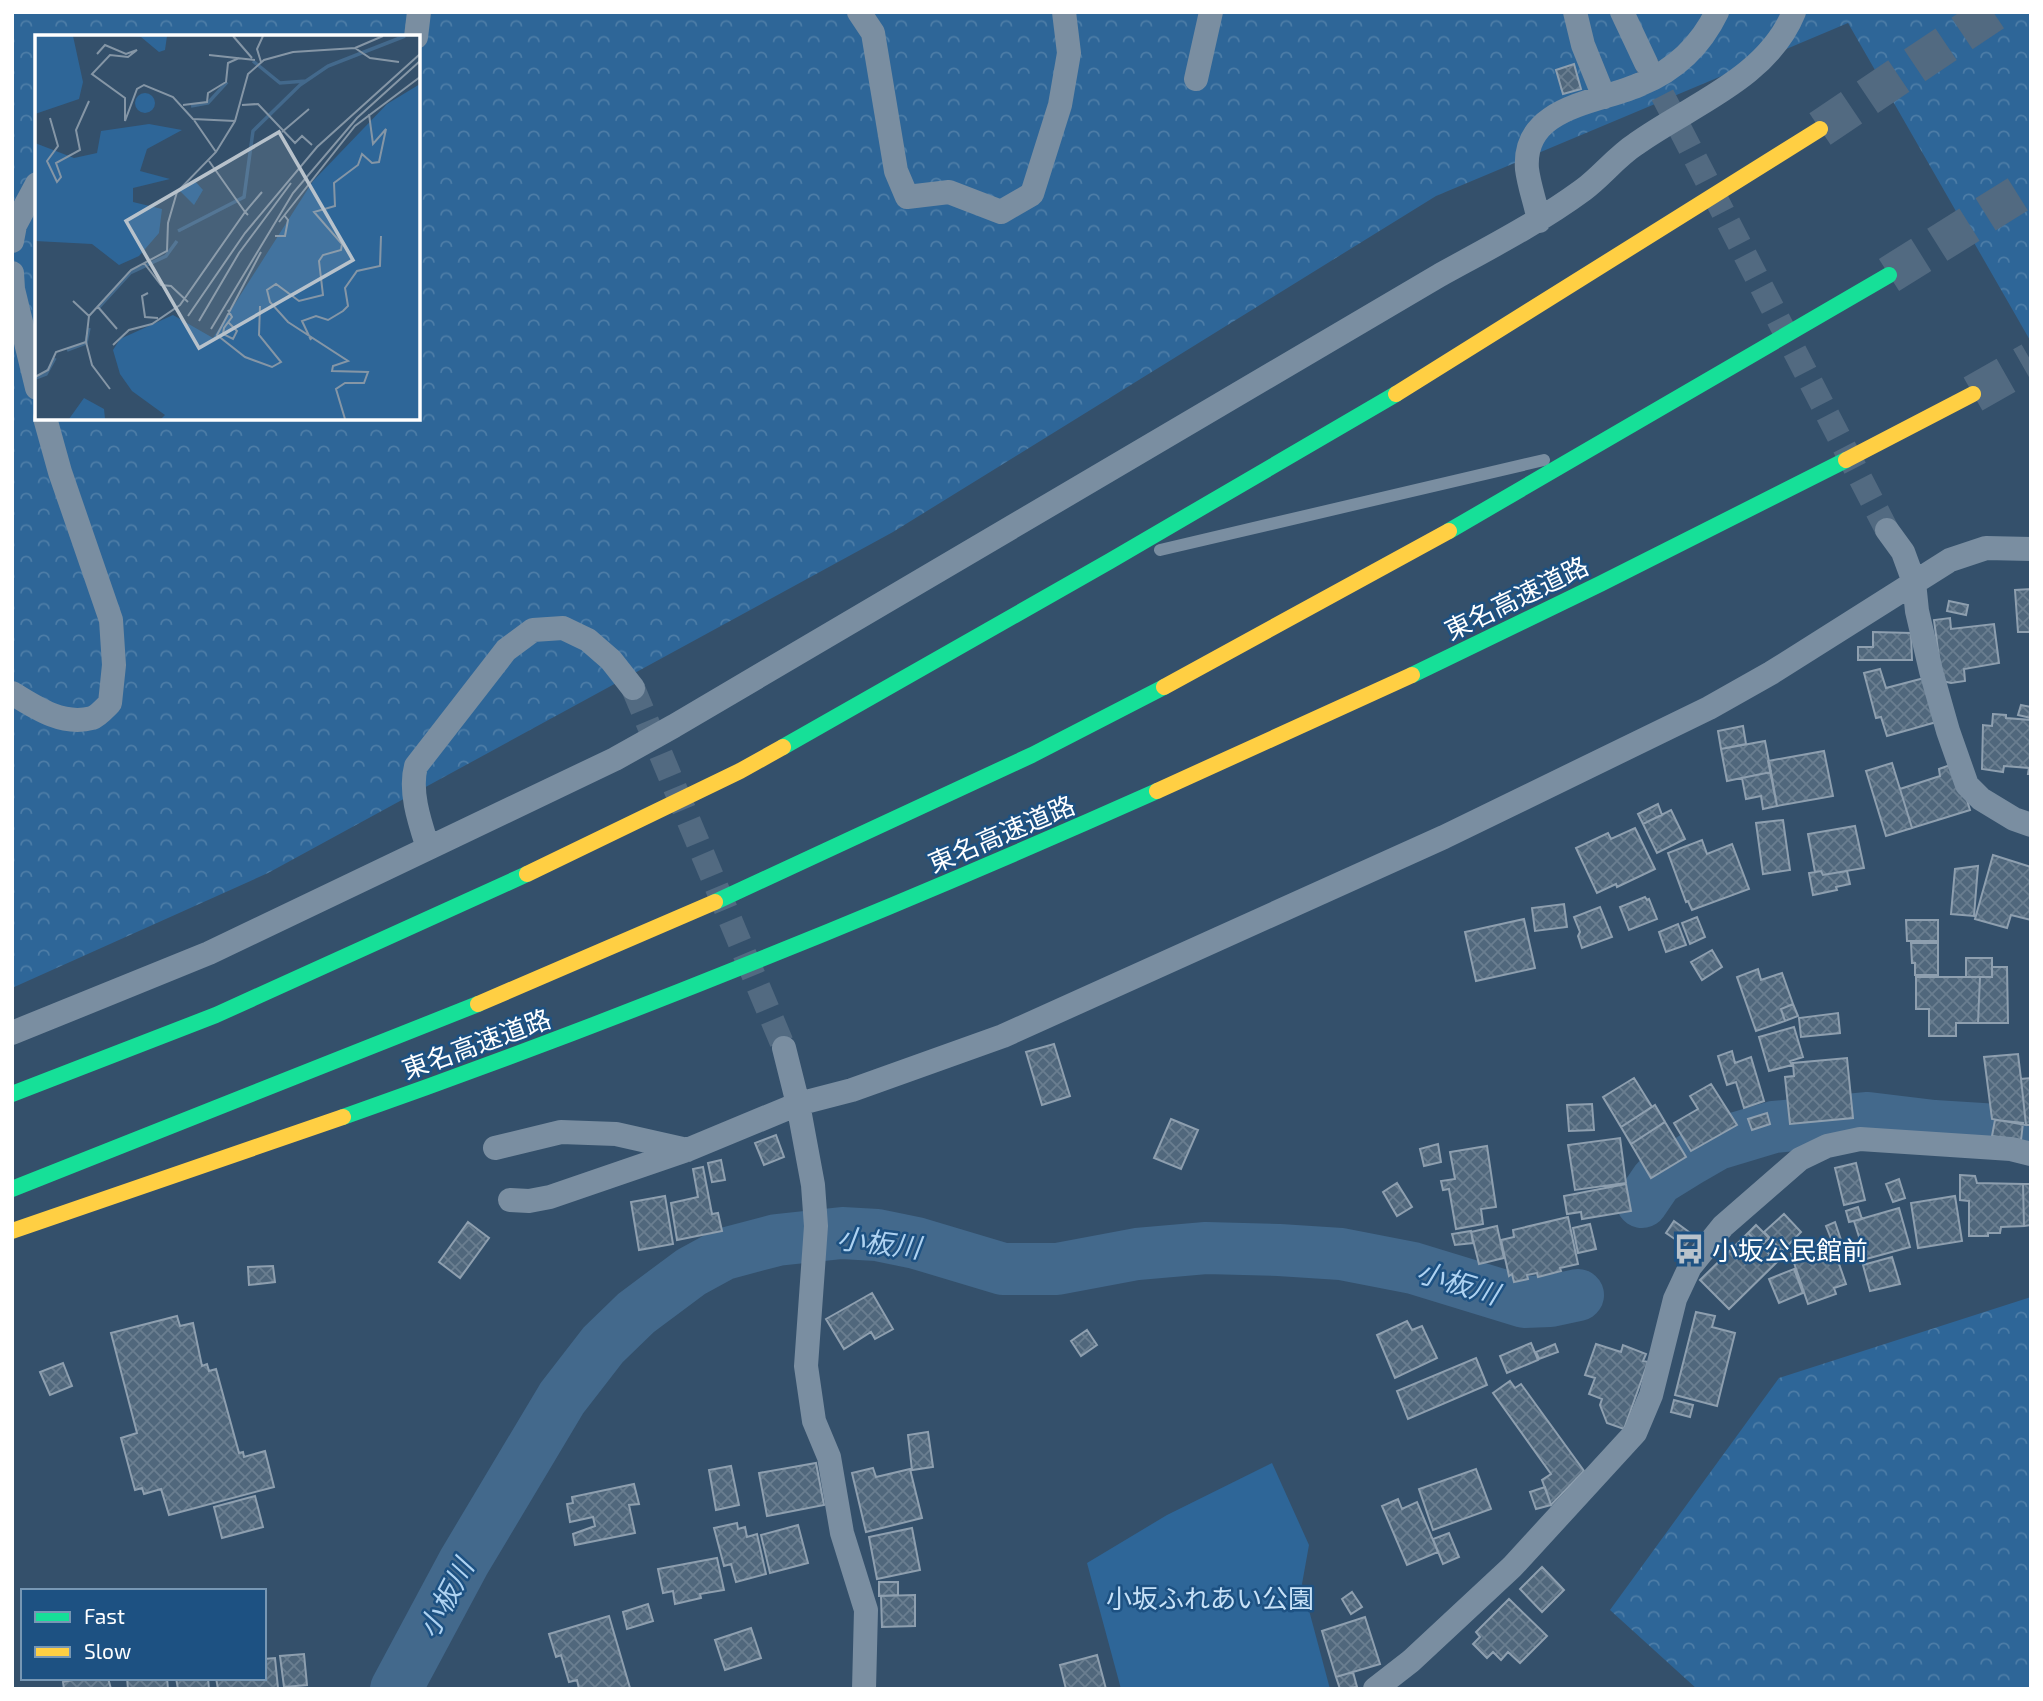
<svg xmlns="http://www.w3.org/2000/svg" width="2043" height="1701" font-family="'Exo 2','Noto Sans JP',sans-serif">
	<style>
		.forest { fill: url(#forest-crowns); fill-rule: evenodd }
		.park { fill: #2e6698 }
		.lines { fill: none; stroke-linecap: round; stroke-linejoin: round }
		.river { stroke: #43698c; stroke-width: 52 }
		.building { fill: url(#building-cross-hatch); stroke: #8e9faf; stroke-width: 2 }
		.street-tunnel { stroke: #526a81; stroke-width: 24; stroke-dasharray: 24 12; stroke-linecap: butt }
		.highway-tunnel { stroke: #526a81; stroke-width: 38; stroke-dasharray: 38 19; stroke-linecap: butt }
		.lane { stroke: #7a8ea1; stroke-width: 12 }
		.street { stroke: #7a8ea1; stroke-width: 24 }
		.fast { stroke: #16e098; stroke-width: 16 }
		.slow { stroke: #ffcf43; stroke-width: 16 }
		.labels { text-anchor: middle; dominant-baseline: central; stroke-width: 5; stroke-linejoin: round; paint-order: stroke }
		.street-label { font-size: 26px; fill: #fff; stroke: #1d5182 }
		.poi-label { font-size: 26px; fill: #fff; stroke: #1d5182; text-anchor: start }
		.park-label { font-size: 26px; fill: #c7e1f7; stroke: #1d5182 }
		.water-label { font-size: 28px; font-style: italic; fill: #aed2f1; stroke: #1d5182 }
		.inset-river { fill: none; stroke: #43698c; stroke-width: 3.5 }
		.inset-road { fill: none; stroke: #8596a6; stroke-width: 2 }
		.view { fill: #b8c2cb; fill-opacity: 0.15; stroke: #b8c2cb; stroke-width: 3.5 }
		.inset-edge { fill: none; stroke: #fff; stroke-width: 3.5 }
	</style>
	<defs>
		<pattern id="forest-crowns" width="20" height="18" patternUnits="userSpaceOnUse" patternTransform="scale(1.75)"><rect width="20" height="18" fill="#2e6698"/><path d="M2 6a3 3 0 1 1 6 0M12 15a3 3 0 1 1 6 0" fill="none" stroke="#4d7da7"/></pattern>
		<pattern id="building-cross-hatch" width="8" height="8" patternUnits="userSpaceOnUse" patternTransform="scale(1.75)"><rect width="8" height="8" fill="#50677c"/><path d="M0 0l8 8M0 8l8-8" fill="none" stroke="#6a7e90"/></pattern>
	</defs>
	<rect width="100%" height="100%" fill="#34506b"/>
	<!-- forest -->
	<path class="forest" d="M12,12h2019v330l-183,-319 -412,173 -543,336 -625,341 -256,115zM37,37h381v381h-381z
		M2031,1297v392h-334l-87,-79 169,-232z"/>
	<!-- park -->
	<path class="park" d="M1272,1463l37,82 -7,39 28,105h-209l-34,-126 80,-48z"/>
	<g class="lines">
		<!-- river -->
		<path class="river" d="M1642,1202l15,-22 34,-21 26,-15 57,-17 94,-9 66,8 80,5 17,4
			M396,1689l68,-127 98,-164 41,-53 33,-32 55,-41 33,-18 53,-14 65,-7 35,2 39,8 87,26h54l80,-15 69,-6 73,2 62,4 72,14 111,34 26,-1 28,-6"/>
	</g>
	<!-- building -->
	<path class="building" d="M1574,64l7,25 -18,5 -7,-24z
		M2031,589v43h-13l-3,-42z
		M1949,601l19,4 -2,10 -19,-4z
		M1950,618l1,11 43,-5 5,39 -35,6 1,12 -14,2 -9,-2 -8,-61z
		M1873,632l38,1 1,27h-54v-13h15z
		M1880,669l6,19 42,-11 12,44 -53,15 -6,-19 -5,1 -12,-45z
		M2021,705l10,2v11l-13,-3z
		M1993,714l13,1v3l25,2v54h-3l1,-6 -25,-2 -1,6 -21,-3 1,-44 9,1z
		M1743,726l3,18 -25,5 -3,-18z
		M1765,741l6,31 -44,9 -6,-32z
		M1824,751l9,45 -56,10 -9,-45z
		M1892,763l20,65 -26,8 -20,-65z
		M1956,763l14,47 -58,18 -12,-39 40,-13 -1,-7z
		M1771,772l6,34 -14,3 -2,-13 -15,3 -4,-21z
		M1658,804l4,11 -19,9 -5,-10z
		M1671,810l14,29 -28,14 -14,-29z
		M1783,820l7,50 -27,4 -7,-51z
		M1855,826l9,42 -41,7 -2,-4 -6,1 -7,-38z
		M1635,828l20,41 -38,18 -1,-3 -19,9 -21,-45 32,-15 3,6z
		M1702,840l5,14 25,-10 17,45 -57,21 -4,-9 -2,1 -18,-49z
		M1993,855l38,12v53l-20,-5 -4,13 -32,-9z
		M1978,866l-4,50 -23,-2 4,-45z
		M1821,871l2,4 24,-4 3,13 -14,3 1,3 -24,5 -4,-22z
		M1645,897l2,3 2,-1 8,20 -28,11 -9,-23z
		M1564,904l3,23 -32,4 -3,-23z
		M1600,907l12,30 -30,11 -4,-12 2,-4 -6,-15z
		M1697,917l8,20 -15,7 -8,-21z
		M1524,919l11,49 -59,13 -11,-49z
		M1906,920h32v21h-31z
		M1678,924l8,21 -20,7 -7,-20z
		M1911,943h27v32h-23v-12h-3z
		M1712,950l10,17 -20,13 -11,-18z
		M1966,958h26v19h-26z
		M1992,967h15l1,56h-30l2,-46h12z
		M1758,969l3,11 21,-7 11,31 -12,5 4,12 -29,10 -19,-54z
		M1916,977h64l-2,46h-22v13h-27v-27h-13z
		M1793,1004l5,12 -13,5 -4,-12z
		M1838,1013l2,20 -39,4 -2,-19z
		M1794,1027l9,30 -13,4 2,4 -23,6 -10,-34z
		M1054,1044l16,52 -28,9 -16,-53z
		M1732,1051l3,12 16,-6 13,44 -20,7 -8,-26 -9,3 -9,-29z
		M2018,1054l3,25 5,46 -34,-6 -8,-62z
		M1847,1058l6,60 -63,6 -5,-47 9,-1 -1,-13z
		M1634,1078l18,29 -31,20 -18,-30z
		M2031,1078v47h-5l-5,-46z
		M1711,1084l26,41 -46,26 -17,-28 24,-14 -8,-13z
		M1592,1104l2,26 -25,1 -2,-26z
		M1655,1105l10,17 -34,22 -10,-17z
		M1767,1113l3,11 -18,6 -4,-11z
		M1171,1119l27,11 -17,39 -27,-11z
		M1995,1120l28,3 -2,17 -29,-4z
		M1665,1122l21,35 -35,21 -20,-34z
		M776,1135l8,22 -20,8 -9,-22z
		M1620,1138l6,45 -51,7 -7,-45z
		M1438,1144l3,18 -17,4 -4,-17z
		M1487,1146l9,61 -15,2 2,15 -27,5 -7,-40 -6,1 -2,-9 14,-2 -5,-27z
		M721,1160l4,20 -13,2 -4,-19z
		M1856,1163l9,37 -21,5 -9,-37z
		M703,1167l9,47 6,-1 4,18 -45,9 -6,-37 27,-6 -5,-28z
		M1960,1175l15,1 2,7 46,1 1,42 -23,1 -1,6h-12v3h-19v-35l-9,-1z
		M1899,1179l6,19 -12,4 -7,-18z
		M1397,1183l15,24 -15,9 -14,-24z
		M1626,1184l5,27 -49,8 -1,-7 -14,2 -3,-18z
		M2023,1184h8v41l-7,1z
		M665,1196l8,48 -34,6 -8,-48z
		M1955,1196l7,45 -44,7 -7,-45z
		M1858,1207l4,12 -13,3 -3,-11z
		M1899,1208l11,39 -44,12 -12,-38z
		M1784,1214l17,18 -19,19 -18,-19z
		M1568,1217l10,47 -18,4 1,3 -23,6 -1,-4 -10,2 1,4 -14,3 -2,-8 -3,2 -8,-36 13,-3 -1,-7z
		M1674,1221l19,14 -8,11 -19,-13z
		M468,1222l21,16 -29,40 -21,-16z
		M1835,1222l7,21 -8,3 -8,-20z
		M1590,1224l6,25 -18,4 -5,-25z
		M1756,1225l13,13 -8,8 -13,-13z
		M1497,1226l7,32 -25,6 -8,-32z
		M1471,1231l2,12 -18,2 -3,-11z
		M1748,1233l29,29 -48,47 -29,-29z
		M1831,1241l15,43 -12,4 2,6 -28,10 -17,-50z
		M1892,1257l8,27 -30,7 -7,-26z
		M273,1266l2,16 -26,3 -1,-18z
		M1794,1269l9,24 -24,10 -10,-24z
		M872,1293l21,36 -18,10 -4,-7 -27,17 -18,-30z
		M1696,1312l19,4 -3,11 23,6 -18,73 -42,-11z
		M177,1316l3,10 13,-3 9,43 5,-2 2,7 7,-2 23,84 4,-1 1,5 21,-6 9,36 -105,28 -8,-26 -17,5 -2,-6 -7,2 -14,-52 16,-5 -26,-100z
		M1407,1321l5,9 10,-4 15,32 -42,20 -18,-43z
		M1087,1330l10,15 -16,11 -10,-15z
		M1531,1343l7,17 -31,13 -7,-17z
		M1555,1344l3,8 -19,7 -3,-7z
		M1596,1344l25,8 2,-7 23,9 -3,7 5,1 -24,67 -17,-6 -7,-18 2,-6 -13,-5 6,-16 -10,-3z
		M1476,1358l11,27 -79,34 -11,-28z
		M63,1363l9,23 -22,9 -10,-23z
		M1510,1381l5,7 6,-4 63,87 -33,34 -9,-25 9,-6 -58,-81z
		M1674,1400l19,5 -3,12 -19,-5z
		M928,1432l5,35 -21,3 -4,-35z
		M816,1463l8,42 -57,11 -8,-43z
		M731,1466l8,39 -23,5 -7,-40z
		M873,1468l3,9 34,-8 12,49 -56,14 -14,-59z
		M1476,1469l15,40 -58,21 -14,-41z
		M634,1484l5,20 -10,1 6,28 -60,12 -2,-11 22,-8 -2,-9 -23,5 -3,-18 6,-1 -1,-6z
		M1545,1487l6,18 -15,4 -6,-17z
		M255,1496l8,31 -41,11 -8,-31z
		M1398,1499l4,10 15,-7 21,50 -31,13 -25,-59z
		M737,1523l1,6 7,-2 2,10 10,-3 9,40 -30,8 -5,-18 -7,2 -10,-38z
		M798,1525l10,38 -38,10 -9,-38z
		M912,1528l8,42 -43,9 -8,-42z
		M1449,1533l10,24 -16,7 -10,-25z
		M717,1558l7,32 -24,4 1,4 -26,6 -2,-13 -10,2 -5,-24z
		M1542,1567l22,23 -22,22 -22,-23z
		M879,1582h19v13l-19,1z
		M1352,1592l10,15 -11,7 -9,-15z
		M915,1595v31l-33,1 -1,-31z
		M1509,1599l38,37 -27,27 -12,-11 -7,8 -8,-8 -6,6 -14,-14 7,-7 -4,-5z
		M648,1604l5,17 -26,8 -4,-17z
		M609,1616l21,72 -51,1 -2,-9 -8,2 -8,-27 -5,2 -7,-23z
		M1365,1617l15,47 -44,13 -14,-46z
		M751,1628l10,30 -36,12 -10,-30z
		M304,1654l3,31 -23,2 -4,-31z
		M1097,1655l9,34h-40l-6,-24z
		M275,1658l3,30 -60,1 -2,-11h48v-19z
		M1353,1672l4,15 -17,2 -4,-12z
		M81,1678h27l3,11h-47l-1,-7z
		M127,1678h40l1,11h-40z
		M176,1678h32l1,11h-31z"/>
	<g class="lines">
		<!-- street-tunnel -->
		<path class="street-tunnel" d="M1646,63l241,467
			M633,688l151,360"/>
		<!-- highway-tunnel -->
		<path class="highway-tunnel" d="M1820,129l174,-117
			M1889,275l142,-89
			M1973,394l58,-33"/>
		<!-- lane -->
		<path class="lane" d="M1160,550l384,-90"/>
		<!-- street -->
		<path class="street" d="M859,12l14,21 23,138 11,26 42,-5 52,20 31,-18 28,-89 9,-52 -5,-41
			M1575,12l8,33 21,52
			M1622,12l24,51
			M416,37l3,-25
			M1196,79l15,-67
			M1539,221c-3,-17 -10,-35 -12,-52 -5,-64 73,-66 114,-85 34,-14 60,-39 76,-72
			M12,241l3,-16 22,-41
			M12,273l1,16 24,99
			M1887,530l16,22 11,30 3,29 14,60 17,60 19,54 14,14 33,20 17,6
			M12,693c24,15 51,33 80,25 6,-2 13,-10 18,-15l4,-38 -3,-45 -51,-148 -15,-54
			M428,848c-8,-25 -19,-56 -12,-82l90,-116 27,-20 30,-2 25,12 23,20 22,28
			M12,1033l197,-80 406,-194 59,-33 766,-451c49,-27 98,-52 143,-85 19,-14 33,-33 53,-46 54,-39 131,-65 158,-132
			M495,1148l66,-16 55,2 71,16
			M510,1200l19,1 21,-4 137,-47 111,-46 -14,-56
			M864,1689l2,-79 -24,-77 -13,-76 -15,-36 -8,-55 10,-140 -3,-41 -15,-81 54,-14 151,-54 441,-199 265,-129 62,-35 179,-113 36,-12 45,1
			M1375,1689l36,-28 101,-94 123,-134 16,-38 24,-96 15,-32 33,-41 77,-67 27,-13 33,-7 151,10 20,5"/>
		<!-- fast -->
		<path class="fast" d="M1449,531l440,-256
			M1412,675l188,-91 246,-124
			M783,747l327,-186 286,-167
			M715,902l317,-147 132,-68
			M12,1094l204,-79 311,-141
			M343,1117c276,-97 547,-207 814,-326
			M12,1189l466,-185"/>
		<!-- slow -->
		<path class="slow" d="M1396,394l424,-265
			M1846,460l127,-66
			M1164,687l285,-156
			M1157,791l255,-116
			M527,874l213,-103 43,-24
			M478,1004l237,-102
			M12,1231l331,-114"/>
	</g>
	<!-- icons -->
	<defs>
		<g id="bus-bare" transform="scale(2.415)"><path d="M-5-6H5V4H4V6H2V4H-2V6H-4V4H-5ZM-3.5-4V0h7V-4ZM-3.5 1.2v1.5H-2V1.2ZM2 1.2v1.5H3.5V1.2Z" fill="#b8c2cb" stroke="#1d5182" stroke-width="2.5" paint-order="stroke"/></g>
	</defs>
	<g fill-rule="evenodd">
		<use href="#bus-bare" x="1689" y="1249"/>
	</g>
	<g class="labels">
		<!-- street labels -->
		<g class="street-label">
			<text transform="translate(1516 597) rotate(-26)">東名高速道路</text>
			<text transform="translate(1001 833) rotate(-23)">東名高速道路</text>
			<text transform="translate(476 1043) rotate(-20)">東名高速道路</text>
		</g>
		<!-- poi labels -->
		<g class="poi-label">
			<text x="1712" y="1249">小坂公民館前</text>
		</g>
		<!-- park labels -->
		<g class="park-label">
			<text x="1210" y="1597">小坂ふれあい公園</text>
		</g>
		<!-- water labels -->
		<g class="water-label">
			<text transform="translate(879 1242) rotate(7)">小板川</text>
			<text transform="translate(1458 1282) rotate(17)">小板川</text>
			<text transform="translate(445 1598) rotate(-62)">小板川</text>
		</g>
	</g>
	<!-- overview -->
	<g transform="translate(35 35)">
		<rect width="385" height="385" fill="#34506b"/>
		<path d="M0,1h38l10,46 -4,17 -44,15zM94,1h38l-2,14 -6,2 -18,-15zM385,49v335h-259l4,-4 -33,-24 -12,-17 -7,-24 7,-11 53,-24 40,23 100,-157 74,-77zM114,89l33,6 -35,19 -7,22 30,8 -37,9v14l29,7 -3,24 -20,23 -20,9 -27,-21 -57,-3v-98l39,15 23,-5 4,-22zM49,363l20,11 1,10h-36z" fill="#2e6698"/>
		<path d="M100 68a10 10 0 1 1 20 0a10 10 0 1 1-20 0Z" fill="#2e6698"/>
		<path d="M159,145l9,10 -9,15 -15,-15z" fill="#2e6698"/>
		<path class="inset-river" d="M218,26l27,22 26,-2M156,71l17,-3 19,-21M143,196l66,-34 9,-66 47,-46 28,-19 77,-30M63,273l32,-35 36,-17 11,-15M32,315l19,-7 3,-15M1,343l10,-4 9,-16"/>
		<path class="inset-road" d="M198,1l19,22M320,13l28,-12M62,19l8,-9 21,9 11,-4 -9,7 -18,-2 -18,19 33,24v23l12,-32 7,-4 29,12 20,22 42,2M174,20l46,5M226,27l-4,-13 6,-13M148,70l24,-3 1,-9 18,-11 2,-19 11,-5M207,70l16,-1 37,39 7,-7 10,9M15,83l8,28 -11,15 10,21 4,-5 -5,-14 24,-13 -4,-20 13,-29M159,85l22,32M247,97l27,-23M213,180l-3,-3 17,-20M244,187l76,-96 65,-49M240,201h10l3,-16 -4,-5M109,228l17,22 10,1 17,16M113,258l-6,3 3,21 13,1M38,266l16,15M225,271l-1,29 22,27 -9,5 -27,-10 -28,-22 44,-83M63,272l19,22M193,275l4,7 -8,11 -1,6 10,5 4,-8 -9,-9M153,281l57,-83 72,-86 103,-93M164,286l40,-68 52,-70M176,294l82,-136 64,-75 63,-57M276,305l-9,-19 14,-5 12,4 15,-9 5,-5 -3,-18 12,-17 23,-5 1,-30M78,310l16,-15 23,-6 28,-19 65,-93 -36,-51M0,342l13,-7 8,-18 30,-10M75,354l-18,-24 -6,-23 3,-26 42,-46 36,-19 1,-28 9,-31 39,-40 19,-31 13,-47 16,-14 29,-8 62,-4 15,10 29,4M310,384l-9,-30 9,-6h19l4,-11 -36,-1 1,-5 15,-5 -60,-39 -18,-20 -3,-12 9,-6 23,17 24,-6 -4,-34 4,-6 18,-5 1,-6 -28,-32 21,-6 -1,-23 24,-18 4,-11 10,9 7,-1 7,-33 -13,15 -4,-30"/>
		<path class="view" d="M244,97l74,128 -154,88 -73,-127z"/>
		<rect width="385" height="385" class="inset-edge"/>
	</g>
	<!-- border -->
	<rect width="2043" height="1701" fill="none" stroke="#ffffff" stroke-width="28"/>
	<!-- legend -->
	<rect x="21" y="1589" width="245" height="91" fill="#1d5182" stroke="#7797b4" stroke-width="2"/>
	<rect x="35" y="1612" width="35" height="10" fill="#16e098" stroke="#7797b4" stroke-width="2"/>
	<text x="84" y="1624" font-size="21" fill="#ffffff">Fast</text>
	<rect x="35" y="1647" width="35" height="10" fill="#ffcf43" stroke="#7797b4" stroke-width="2"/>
	<text x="84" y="1659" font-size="21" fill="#ffffff">Slow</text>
</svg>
